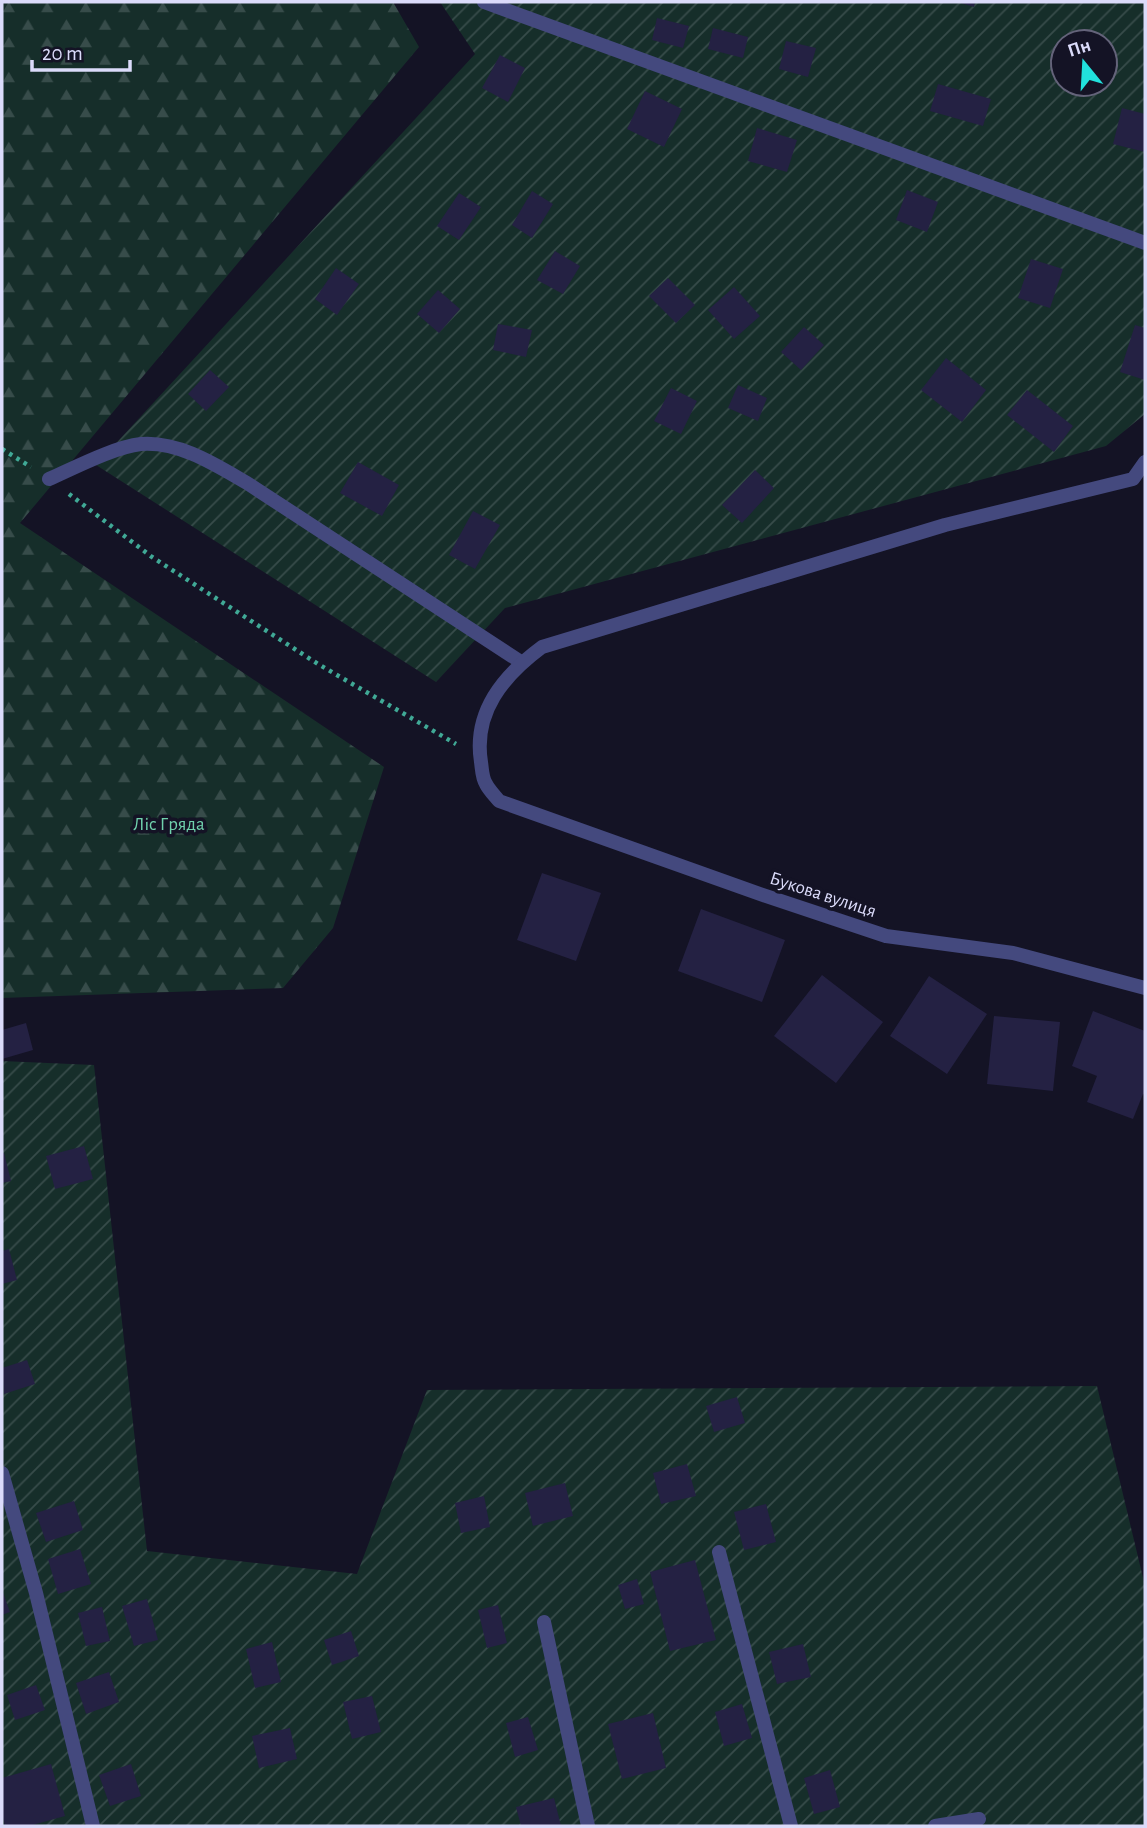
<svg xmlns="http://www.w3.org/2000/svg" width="1147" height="1828" font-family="'Alegreya Sans',sans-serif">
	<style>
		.forest { fill: url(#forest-firs) }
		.garden { fill: url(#garden-furrows); fill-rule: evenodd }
		.building { fill: #242143 }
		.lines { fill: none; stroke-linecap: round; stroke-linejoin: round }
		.path { stroke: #40a996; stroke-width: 4.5; stroke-dasharray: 3.5 5; stroke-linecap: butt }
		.service { stroke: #44497e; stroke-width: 14 }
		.minor { stroke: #44497e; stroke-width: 14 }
		.labels { text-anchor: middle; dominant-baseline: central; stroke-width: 7; stroke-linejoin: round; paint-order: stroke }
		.park-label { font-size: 19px; fill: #70d1ad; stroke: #141325 }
		.street-label { font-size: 19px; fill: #dbdbfa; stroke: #141325 }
	</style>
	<defs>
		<pattern id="forest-firs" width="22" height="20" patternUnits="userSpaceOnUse" patternTransform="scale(1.75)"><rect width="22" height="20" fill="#162e2a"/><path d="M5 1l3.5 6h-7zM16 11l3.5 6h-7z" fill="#374c4a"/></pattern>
		<pattern id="garden-furrows" width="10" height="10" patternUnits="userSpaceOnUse" patternTransform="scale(1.75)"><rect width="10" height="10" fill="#162e2a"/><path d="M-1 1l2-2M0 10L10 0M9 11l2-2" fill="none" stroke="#374c4a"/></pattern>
	</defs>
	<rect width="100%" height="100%" fill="#141325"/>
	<!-- forest -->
	<path class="forest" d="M2,2h391l26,45 -399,476 364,244 -51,161 -50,60 -281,10z"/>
	<!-- garden -->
	<path class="garden" d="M440,2h705v412l-39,32 -601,162 -69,74 -340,-217 379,-411zM1063,42h42v42h-42z
		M2,1061l92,4 53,486 210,23 70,-184 670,-4 48,200v240h-1143z"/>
	<!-- building -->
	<path class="building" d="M958,2h17l-1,5z
		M657,18l32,8 -6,22 -31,-8z
		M713,28l35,9 -5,21 -35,-9z
		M786,41l30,7 -8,29 -29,-8z
		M500,55l25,13 -17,34 -26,-14z
		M938,84l53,15 -8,27 -53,-15z
		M645,91l37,18 -18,38 -37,-18z
		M1122,108l23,6v38l-32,-8z
		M757,128l40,12 -10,32 -39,-11z
		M907,190l31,12 -11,30 -31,-12z
		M532,191l21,13 -21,34 -20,-13z
		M459,193l22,14 -22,33 -22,-14z
		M555,251l25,15 -17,28 -26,-14z
		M1031,259l32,10 -13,39 -32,-10z
		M336,268l23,16 -22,31 -22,-16z
		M668,278l27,27 -19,18 -27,-27z
		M734,287l26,29 -26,23 -26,-29z
		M438,290l22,19 -21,24 -22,-19z
		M498,324l34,6 -6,27 -33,-7z
		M1135,325l10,3v52l-25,-8z
		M804,327l20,18 -23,25 -20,-18z
		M946,358l40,32 -24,32 -41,-32z
		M210,370l19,17 -23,24 -18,-17z
		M738,385l29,13 -9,23 -30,-13z
		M671,388l26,13 -16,33 -27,-13z
		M1027,390l46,36 -19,26 -47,-37z
		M358,462l41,23 -17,31 -42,-23z
		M755,470l19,18 -32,35 -20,-18z
		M473,511l27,14 -25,44 -26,-14z
		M542,873l59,20 -25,68 -59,-21z
		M701,909l84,31 -23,62 -84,-31z
		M822,975l61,47 -47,61 -62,-47z
		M929,976l58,38 -40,60 -57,-38z
		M1093,1011l52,20v64l-2,-1 -10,25 -46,-17 10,-26 -25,-10z
		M994,1016l66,6 -7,69 -66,-7z
		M26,1023l7,27 -31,9v-29z
		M84,1146l9,33 -38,10 -9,-33z
		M2,1153h2l7,28 -9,2z
		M9,1249l8,31 -15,4v-33z
		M27,1360l8,24 -31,10 -2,-26z
		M737,1397l8,26 -31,9 -8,-26z
		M687,1464l9,32 -35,8 -8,-31z
		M565,1483l8,33 -40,10 -8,-33z
		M484,1496l6,31 -29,6 -6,-30z
		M74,1501l9,29 -37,12 -10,-29z
		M766,1504l10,38 -32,8 -10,-38z
		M80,1549l11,35 -33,10 -10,-35z
		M695,1560l21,80 -46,11 -20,-79z
		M637,1579l7,25 -19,5 -7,-24z
		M2,1590l8,22 -8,3z
		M147,1599l11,41 -24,6 -12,-40z
		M498,1605l9,38 -20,5 -9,-38z
		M102,1607l8,34 -24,5 -8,-33z
		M351,1631l8,25 -27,9 -8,-25z
		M272,1642l9,40 -26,6 -9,-39z
		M803,1644l8,33 -34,7 -8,-32z
		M109,1672l10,30 -33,12 -10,-31z
		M36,1685l9,25 -30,10 -8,-25z
		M372,1696l9,36 -29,7 -9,-37z
		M742,1704l10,34 -28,8 -9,-34z
		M653,1713l13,55 -44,11 -14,-55z
		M528,1717l10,33 -23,7 -9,-34z
		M290,1728l7,31 -38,9 -7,-32z
		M51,1764l14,52 -36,10h-24l-3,-12v-36z
		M131,1764l10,32 -31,10 -11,-31z
		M830,1770l10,37 -26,7 -10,-36z
		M554,1798l7,28h-40l-5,-19z"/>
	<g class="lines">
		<!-- path -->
		<path class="path" d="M2,449l29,18
			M69,494l83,63 166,107 138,80"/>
		<!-- service -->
		<path class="service" d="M49,479c25,-11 65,-32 92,-35 38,-3 75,21 106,39l274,179
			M2,1473l34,120 57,233
			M719,1552l72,274
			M544,1622l44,204"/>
		<!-- minor -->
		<path class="minor" d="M484,2l661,241
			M1145,462l-12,17 -188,46 -403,122c-39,29 -69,65 -61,115 1,7 1,16 5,22 3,6 9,12 13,17l261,93 126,42 127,17 132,35
			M935,1826l44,-7"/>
	</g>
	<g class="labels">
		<!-- park labels -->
		<g class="park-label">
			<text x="169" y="824">Ліс Гряда</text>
		</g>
		<!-- street labels -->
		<g class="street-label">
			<text transform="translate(823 895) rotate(18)">Букова вулиця</text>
		</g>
	</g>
	<!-- border -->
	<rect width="1147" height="1828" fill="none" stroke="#dbdbfa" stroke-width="7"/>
	<!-- north arrow -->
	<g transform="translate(1084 63) rotate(342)"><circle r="33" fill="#141325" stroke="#64637a" stroke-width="2"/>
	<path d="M0-5L12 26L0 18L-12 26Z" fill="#21e1dd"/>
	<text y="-10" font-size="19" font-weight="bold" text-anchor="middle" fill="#dbdbfa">Пн</text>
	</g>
	<!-- scale -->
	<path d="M32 60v10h98v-10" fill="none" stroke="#dbdbfa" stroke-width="3.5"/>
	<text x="42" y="60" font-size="21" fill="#dbdbfa" stroke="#141325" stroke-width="5" paint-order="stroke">20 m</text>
</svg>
